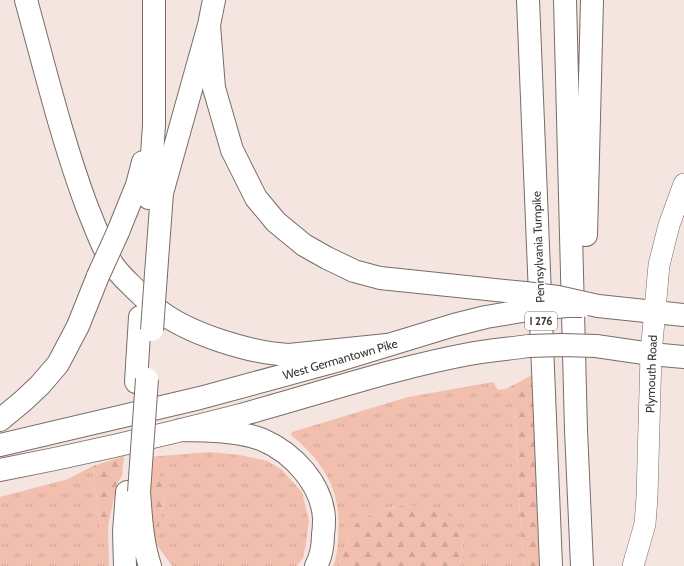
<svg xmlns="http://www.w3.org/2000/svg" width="684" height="566" font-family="Cabin,sans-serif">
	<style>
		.grass { fill: url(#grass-tufts) }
		.forest { fill: url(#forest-firs) }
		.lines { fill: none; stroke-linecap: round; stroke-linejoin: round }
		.secondary-casing { stroke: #796c67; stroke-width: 22 }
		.primary-casing { stroke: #796c67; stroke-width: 24 }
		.highway-casing { stroke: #796c67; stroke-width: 24 }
		.secondary { stroke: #fff; stroke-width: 21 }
		.primary { stroke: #fff; stroke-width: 22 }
		.highway { stroke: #fff; stroke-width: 22 }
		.primary-bridge-casing { stroke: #796c67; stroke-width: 24; stroke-linecap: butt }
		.highway-bridge-casing { stroke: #796c67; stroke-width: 24; stroke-linecap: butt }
		.primary-bridge { stroke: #fff; stroke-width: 22 }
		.highway-bridge { stroke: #fff; stroke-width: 22 }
		.labels { text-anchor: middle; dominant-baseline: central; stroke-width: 3; stroke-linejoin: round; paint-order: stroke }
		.shield { fill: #fff; stroke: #767272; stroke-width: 1 }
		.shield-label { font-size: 11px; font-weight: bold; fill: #3c3635 }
		.street-label { font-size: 12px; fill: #3c3635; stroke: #fff }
	</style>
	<defs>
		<pattern id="grass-tufts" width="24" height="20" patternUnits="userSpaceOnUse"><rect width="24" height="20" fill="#f2bfaf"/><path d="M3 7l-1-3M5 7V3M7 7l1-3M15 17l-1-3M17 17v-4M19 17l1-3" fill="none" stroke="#d0a597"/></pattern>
		<pattern id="forest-firs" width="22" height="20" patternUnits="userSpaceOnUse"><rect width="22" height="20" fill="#f2bfaf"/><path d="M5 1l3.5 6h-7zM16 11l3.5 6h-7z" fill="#d0a597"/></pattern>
	</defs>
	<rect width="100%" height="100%" fill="#f4e5e0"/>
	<!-- grass -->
	<path class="grass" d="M493,382l5,8 8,-1c15,22 9,51 11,75 2,34 4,68 7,102h-64l4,-28 -70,-31c-12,4 -27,8 -37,16 -6,5 -16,35 -18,43h-6c4,-9 5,-20 5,-30 4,-44 -13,-73 -47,-101l1,-3 116,-35z
		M210,452l30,3 27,6 14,8 21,23 7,29 -3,23 -3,14 -6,8h-125l-15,-21 4,-34 5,-21 -18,-33z
		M93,466l7,62 4,1 4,-3 1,40h-109v-69l68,-18z"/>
	<!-- forest -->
	<path class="forest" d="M532,375l7,191h-15c-3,-34 -5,-68 -7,-102 -2,-24 4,-53 -11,-75z
		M124,456l-2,20 -5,8 -9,42 -4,3 -4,-1 -7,-62z
		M148,457l10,14 8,19 -5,21 -4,34 -6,-20z
		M410,505l23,4 15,6 16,23 -4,28h-121c2,-8 12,-38 18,-43 15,-11 35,-16 53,-18z"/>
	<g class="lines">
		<!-- secondary casing -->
		<g class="secondary-casing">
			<path id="secondary" d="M633,566l12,-42 2,-27 4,-143 8,-89 10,-40 15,-41"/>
		</g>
		<!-- primary casing -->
		<g class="primary-casing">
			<path id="primary" d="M598,306l86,9
				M596,346l55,8 33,3
				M0,445l200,-47 136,-37 118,-36 32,-8 42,-7
				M0,470c78,-15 156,-33 233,-53 79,-21 156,-48 236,-63 20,-4 40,-5 60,-8"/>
		</g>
		<!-- highway casing -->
		<g class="highway-casing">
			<path id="highway" d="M26,0c19,69 36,140 61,207 8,19 15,40 26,58 6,9 15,17 23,25 7,6 14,15 22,20 31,24 92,43 131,45l98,-10
				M528,0l23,566
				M565,0l11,430 6,136
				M209,25l5,63 18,62 24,48 20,24 28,23 23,13 27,13 26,7 145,15
				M149,198l5,-73v-125
				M118,232l19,-47 6,-23
				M586,235l6,-235
				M156,274l6,-81 47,-168 5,-25
				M136,382l4,-65
				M0,420l23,-19 17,-16 18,-21 20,-38 20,-50
				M181,430c27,1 57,0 82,10 30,13 59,44 61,78 0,5 0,11 -1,16 0,10 -2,23 -7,32
				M139,492c2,25 3,50 11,74
				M125,566l-1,-34 3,-40"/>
		</g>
		<!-- secondary -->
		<use href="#secondary" class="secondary"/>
		<!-- primary -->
		<use href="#primary" class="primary"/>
		<!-- highway -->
		<use href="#highway" class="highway"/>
		<!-- primary-bridge casing -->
		<g class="primary-bridge-casing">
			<path id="primary-bridge" d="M528,310l38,-4h16
				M529,346l33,-1 34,1"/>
		</g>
		<!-- highway-bridge casing -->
		<g class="highway-bridge-casing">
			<path id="highway-bridge" d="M98,276l20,-44
				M525,293l33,4 40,9
				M152,330l4,-56
				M139,492l8,-113"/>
		</g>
		<!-- primary-bridge -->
		<use href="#primary-bridge" class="primary-bridge"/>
		<!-- highway-bridge -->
		<use href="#highway-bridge" class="highway-bridge"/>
	</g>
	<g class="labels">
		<!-- shield labels -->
		<rect class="shield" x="525" y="312" width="32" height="18" rx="3"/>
		<g class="shield-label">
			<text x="541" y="321">I 276</text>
		</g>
		<!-- street labels -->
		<g class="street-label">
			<text transform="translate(538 247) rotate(-92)">Pennsylvania Turnpike</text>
			<text transform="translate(340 359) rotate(-16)">West Germantown Pike</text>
			<text transform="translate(651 374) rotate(-88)">Plymouth Road</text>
		</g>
	</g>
</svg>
